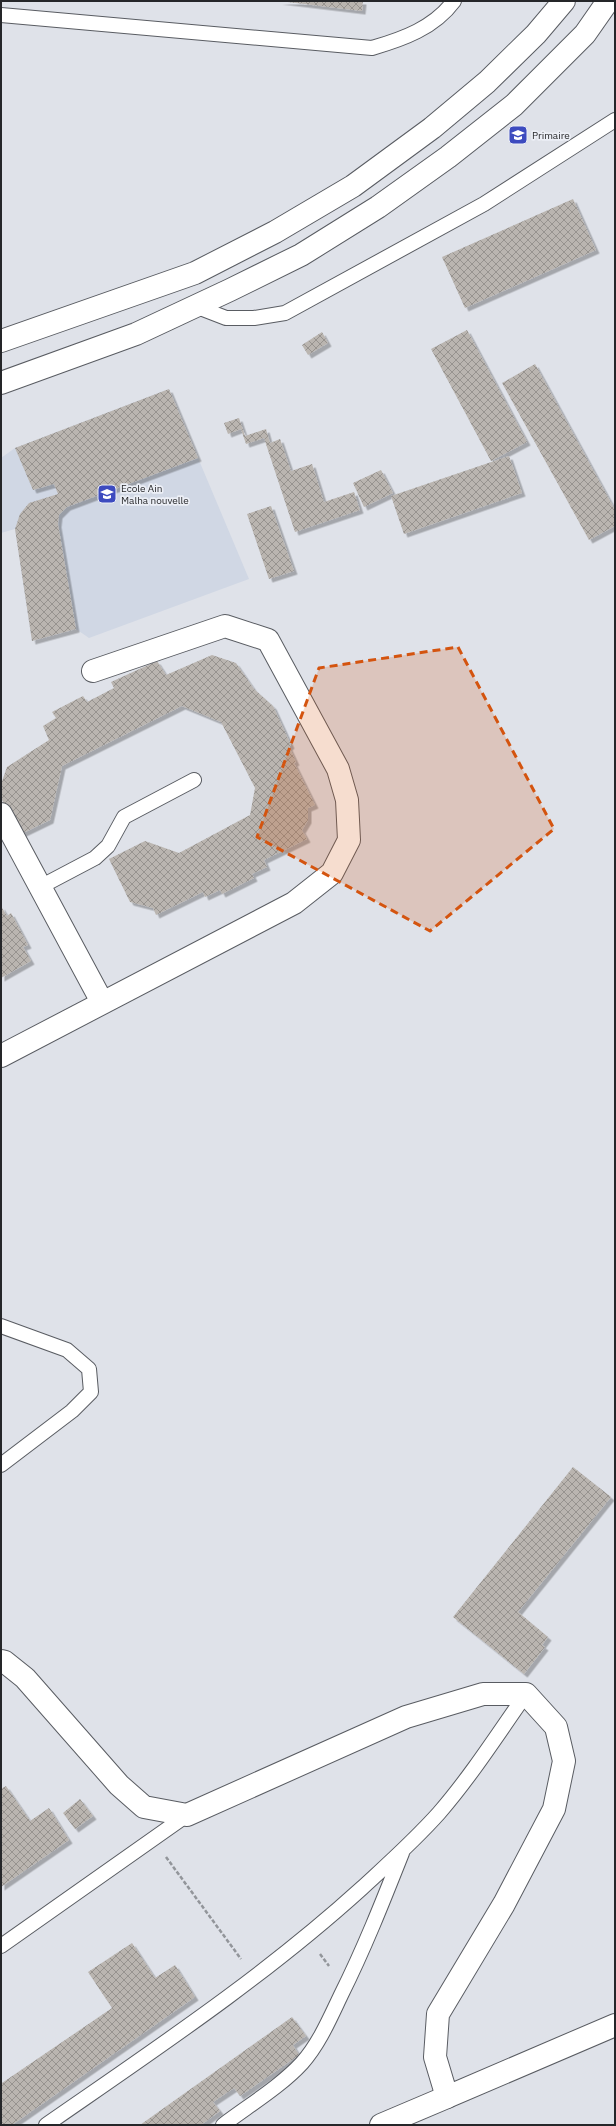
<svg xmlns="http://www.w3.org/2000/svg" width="616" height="2126" font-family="'IBM Plex Sans',sans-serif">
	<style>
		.built { fill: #d0d7e4 }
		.building { fill: url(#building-cross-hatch); filter: url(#shadow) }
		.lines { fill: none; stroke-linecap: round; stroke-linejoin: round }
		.lane-casing { stroke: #595c62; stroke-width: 16 }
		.street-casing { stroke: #595c62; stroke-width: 24 }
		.secondary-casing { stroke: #595c62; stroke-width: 24 }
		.path { stroke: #92959a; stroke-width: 2.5; stroke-dasharray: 4 2; stroke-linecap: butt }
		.lane { stroke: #fff; stroke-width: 14 }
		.street { stroke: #fff; stroke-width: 22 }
		.secondary { stroke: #fff; stroke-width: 22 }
		.marked { fill: #d4540f; fill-opacity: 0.2; stroke: #d4540f; stroke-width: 3; stroke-dasharray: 8 5; stroke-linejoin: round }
		.labels { text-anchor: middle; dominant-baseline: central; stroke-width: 3.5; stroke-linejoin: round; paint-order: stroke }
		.poi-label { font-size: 10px; fill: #252629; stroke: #eceff6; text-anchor: start }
	</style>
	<defs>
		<pattern id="building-cross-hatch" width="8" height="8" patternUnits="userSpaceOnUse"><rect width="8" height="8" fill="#bab5b0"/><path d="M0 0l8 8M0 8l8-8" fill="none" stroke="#97938f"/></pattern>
		<filter id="shadow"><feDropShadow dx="3.5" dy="3.5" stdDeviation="0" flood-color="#0004"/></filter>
	</defs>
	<rect width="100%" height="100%" fill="#dfe2e9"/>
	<!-- built -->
	<path class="built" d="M169,389l80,190 -160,59 -13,-9 -44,12 -17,-112 -14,4v-75l14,-10z"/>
	<!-- building -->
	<path class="building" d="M279,1h84l-1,10z
		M573,199l23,51 -131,58 -23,-51z
		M467,330l60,112 -36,19 -60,-112z
		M322,332l6,11 -20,12 -6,-10z
		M535,364l80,146v16l-26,14 -87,-157z
		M169,389l29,69 -131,49 -8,8 -1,9 18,105 -44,12 -17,-112 5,-15 9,-11 29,-9 -4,-10 -21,6 -18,-42z
		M239,418l6,18 21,-7 4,14 10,-4 11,32 21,-7 12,38 30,-10 6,18 -65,22 -31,-94 -18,6 -5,-15 -13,5 -4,-11z
		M509,456l13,37 -118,41 -13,-38z
		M381,470l12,23 -29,14 -11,-24z
		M271,506l23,65 -25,8 -22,-65z
		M212,655l24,8 18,26 19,17 18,39 -2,2 7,15 -2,1 21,42 -7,3v12l-6,10 5,9 -43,21 3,7 -15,7 2,4 -32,16 -2,-4 -15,7 -2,-5 -47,23 -3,-7 -23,-6 -21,-43 36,-18 34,12 71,-38 5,-27 -34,-66 -39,-16 -120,60 -12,54 -31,15 -18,-37v-14l6,-17 42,-27 -6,-14 13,-8 -4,-6 31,-16 4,6 27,-14 -3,-6 46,-21 9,14z
		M1,906l6,10 4,-3 17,32 -5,2 8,14 -30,17z
		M573,1467l38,30 -93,115 30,25 -6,8 3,2 -21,27 -71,-57z
		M6,1786l24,35 19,-13 20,32 -68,47v-98z
		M80,1799l13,17 -18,13 -12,-16z
		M132,1943l23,35 20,-13 20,32 -183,128h-11v-44l1,2 110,-75 -24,-36z
		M292,2017l14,19 -13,9 6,10 -59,41 -6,-8 -21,14 7,9 -19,14h-61z"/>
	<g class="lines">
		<!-- lane casing -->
		<g class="lane-casing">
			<path id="lane" d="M1,15l371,33c31,-9 62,-20 82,-47
				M195,306l31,12h28l31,-5 199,-109 131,-84
				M40,887l55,-29 13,-12 16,-29 70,-37
				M1,1326l66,24 22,19 2,23 -19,19 -71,54
				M1,1946l186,-131
				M46,2125c108,-75 218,-148 316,-237 26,-24 53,-48 77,-75 32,-37 59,-79 87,-119
				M223,2125c25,-19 58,-39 79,-62 17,-19 28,-45 39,-68 23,-46 42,-94 61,-142"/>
		</g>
		<!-- street casing -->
		<g class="street-casing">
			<path id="street" d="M1,814l101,188
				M1,1056l293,-153 38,-30 17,-33 -2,-40 -9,-31 -70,-129 -43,-14 -132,45
				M381,2125l66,-28"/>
		</g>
		<!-- secondary casing -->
		<g class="secondary-casing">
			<path id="secondary" d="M1,341l194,-68 80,-41 78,-46 79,-58 55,-46 49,-48 28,-33
				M1,383l135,-49 94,-44 71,-35 77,-48 70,-50 66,-52 71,-71 23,-33
				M1,1661l4,1 20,16 94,107 25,22 43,8 219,-98 77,-23h43l30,33 8,34 -10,48 -50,95 -66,110 -3,43 12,40 168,-72"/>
		</g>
		<!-- path -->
		<path class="path" d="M166,1857l75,102
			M320,1954l9,12"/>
		<!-- lane -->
		<use href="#lane" class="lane"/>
		<!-- street -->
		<use href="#street" class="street"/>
		<!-- secondary -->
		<use href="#secondary" class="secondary"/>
	</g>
	<!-- marked area -->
	<path class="marked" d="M458,647l96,182 -124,102 -173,-94 62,-169z"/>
	<!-- icons -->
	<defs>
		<g id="school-square" transform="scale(1)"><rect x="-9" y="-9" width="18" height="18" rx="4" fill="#3d4bbf" stroke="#eceff6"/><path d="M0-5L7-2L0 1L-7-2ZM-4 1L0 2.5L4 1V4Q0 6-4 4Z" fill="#fff"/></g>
	</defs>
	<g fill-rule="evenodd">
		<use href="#school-square" x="518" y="135"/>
		<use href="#school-square" x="107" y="494"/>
	</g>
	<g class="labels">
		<!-- poi labels -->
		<g class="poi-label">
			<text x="532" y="135">Primaire</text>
			<text x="121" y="488">Ecole Ain<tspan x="121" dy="12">Malha nouvelle</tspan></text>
		</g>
	</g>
	<!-- border -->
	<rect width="616" height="2126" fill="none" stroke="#252629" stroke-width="4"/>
</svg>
